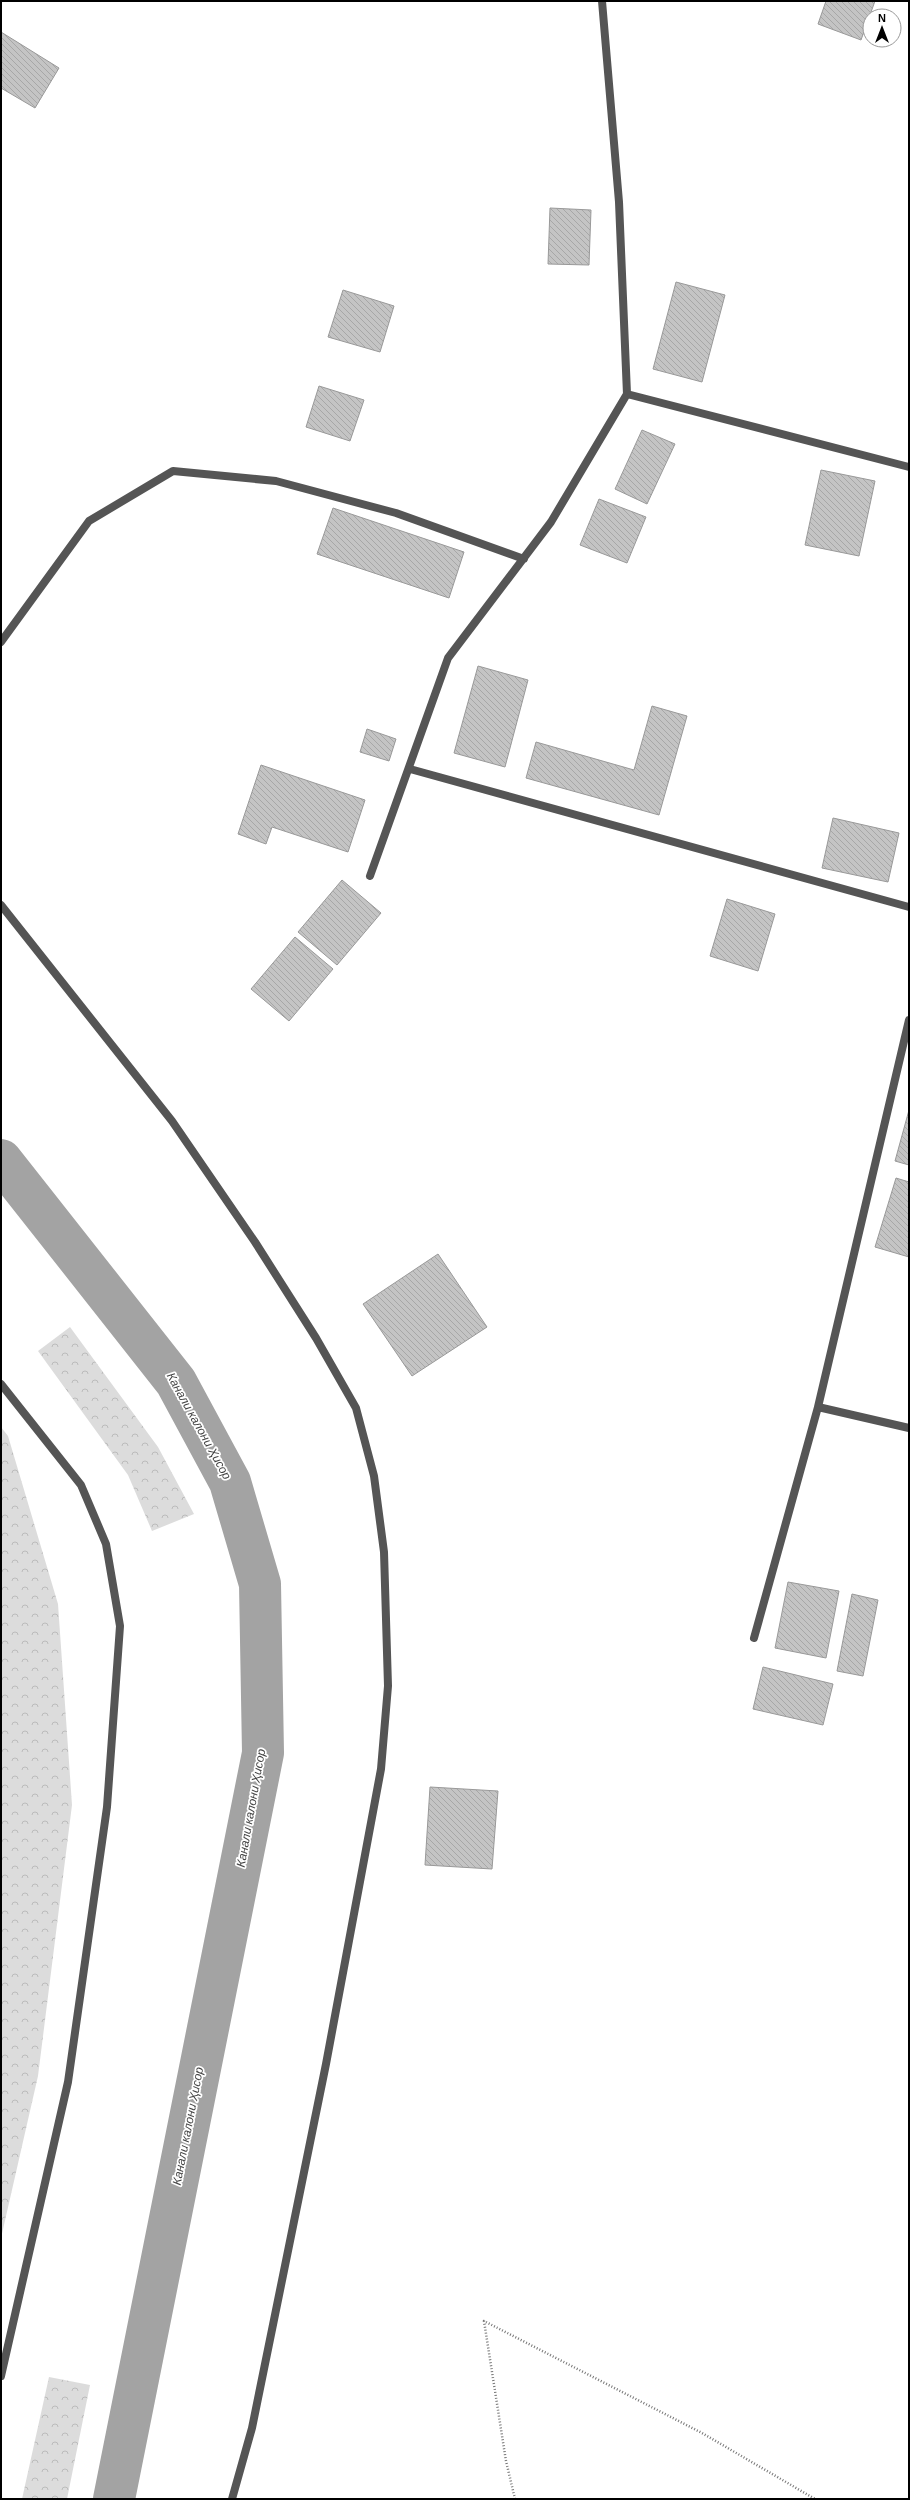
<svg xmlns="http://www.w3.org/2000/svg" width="910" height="2500" font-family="Arial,sans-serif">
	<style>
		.forest { fill: url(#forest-crowns) }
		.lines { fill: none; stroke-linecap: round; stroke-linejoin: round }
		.canal { stroke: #a3a3a3; stroke-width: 42 }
		.building { fill: url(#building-back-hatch); stroke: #999 }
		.path { stroke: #777; stroke-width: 2.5; stroke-dasharray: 1 2; stroke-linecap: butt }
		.service { stroke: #555; stroke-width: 8 }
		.labels { text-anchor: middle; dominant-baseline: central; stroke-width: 3.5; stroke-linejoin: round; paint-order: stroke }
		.water-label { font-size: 12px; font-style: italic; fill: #444; stroke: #fff }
	</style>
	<defs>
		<pattern id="forest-crowns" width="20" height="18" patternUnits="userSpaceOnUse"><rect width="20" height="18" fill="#dcdcdc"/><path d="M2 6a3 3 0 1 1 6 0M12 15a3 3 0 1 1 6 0" fill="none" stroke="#bbb"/></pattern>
		<pattern id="building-back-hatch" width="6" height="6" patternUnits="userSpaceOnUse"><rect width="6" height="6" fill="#c4c4c4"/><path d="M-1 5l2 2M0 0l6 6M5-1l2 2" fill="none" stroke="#a7a7a7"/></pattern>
	</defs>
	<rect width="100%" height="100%" fill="#fff"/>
	<!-- forest -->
	<path class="forest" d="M70,1327l88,120 36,67 -42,17 -24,-56 -90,-124z
		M1,1427l7,9 50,168 14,201 -34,271 -37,162z
		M49,2377l41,8 -23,114h-45z"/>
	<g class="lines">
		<!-- canal -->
		<path class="canal" d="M1,1160l175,222 54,100 30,102 3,169 -149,746"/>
	</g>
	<!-- building -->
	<path class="building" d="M826,1h49l-14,39 -43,-16z
		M1,32l58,36 -24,40 -34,-20z
		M550,208l41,2 -2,55 -41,-1z
		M676,282l49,13 -23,87 -49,-13z
		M343,290l51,16 -14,46 -52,-15z
		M319,386l45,14 -14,41 -44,-14z
		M642,430l33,14 -28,60 -32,-15z
		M821,470l54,11 -16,75 -54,-11z
		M599,499l47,18 -19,46 -47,-18z
		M333,508l131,44 -15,46 -132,-44z
		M478,666l50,14 -23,87 -51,-14z
		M652,706l35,10 -28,99 -133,-37 10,-36 98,28z
		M367,729l29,10 -7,22 -29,-9z
		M261,765l104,35 -17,52 -76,-25 -6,17 -28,-10z
		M833,818l66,15 -11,49 -66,-14z
		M342,880l39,33 -44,52 -39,-33z
		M727,899l48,15 -17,57 -48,-15z
		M295,937l38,32 -44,52 -38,-32z
		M909,1110v55l-14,-4z
		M896,1178l13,4v75l-34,-10z
		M438,1254l49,73 -75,49 -49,-72z
		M788,1582l51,9 -13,67 -51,-10z
		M852,1594l26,6 -15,76 -26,-5z
		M763,1667l70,17 -10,41 -70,-16z
		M430,1787l68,4 -6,78 -67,-4z"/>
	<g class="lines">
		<!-- path -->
		<path class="path" d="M515,2499l-9,-38 -22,-140 218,112 113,66"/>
		<!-- service -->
		<path class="service" d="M602,1l17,201 8,192
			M1,642l88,-121 84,-50 103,10 120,32 128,46
			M410,769l499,138
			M370,876l78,-218 103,-136 76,-128 282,73
			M1,905l171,216 83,121 61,96 40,70 18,68 10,76 4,134 -7,83 -55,295 -74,364 -20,71
			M909,1020l-91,387 91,21
			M1,1384l80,101 25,59 14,82 -13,181 -39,275 -67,294
			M754,1638l64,-231"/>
	</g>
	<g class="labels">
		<!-- water labels -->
		<g class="water-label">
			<text transform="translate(199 1426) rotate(61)">Канали калони Ҳисор</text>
			<text transform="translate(251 1808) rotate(-80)">Канали калони Ҳисор</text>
			<text transform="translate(188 2126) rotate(-79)">Канали калони Ҳисор</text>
		</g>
	</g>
	<!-- border -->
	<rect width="910" height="2500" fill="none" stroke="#000000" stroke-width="4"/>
	<!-- north arrow -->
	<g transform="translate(882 28)"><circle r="19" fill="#ffffff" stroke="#999999"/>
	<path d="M0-3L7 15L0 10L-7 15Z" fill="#000000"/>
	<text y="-6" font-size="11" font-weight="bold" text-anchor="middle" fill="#000000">N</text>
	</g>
</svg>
